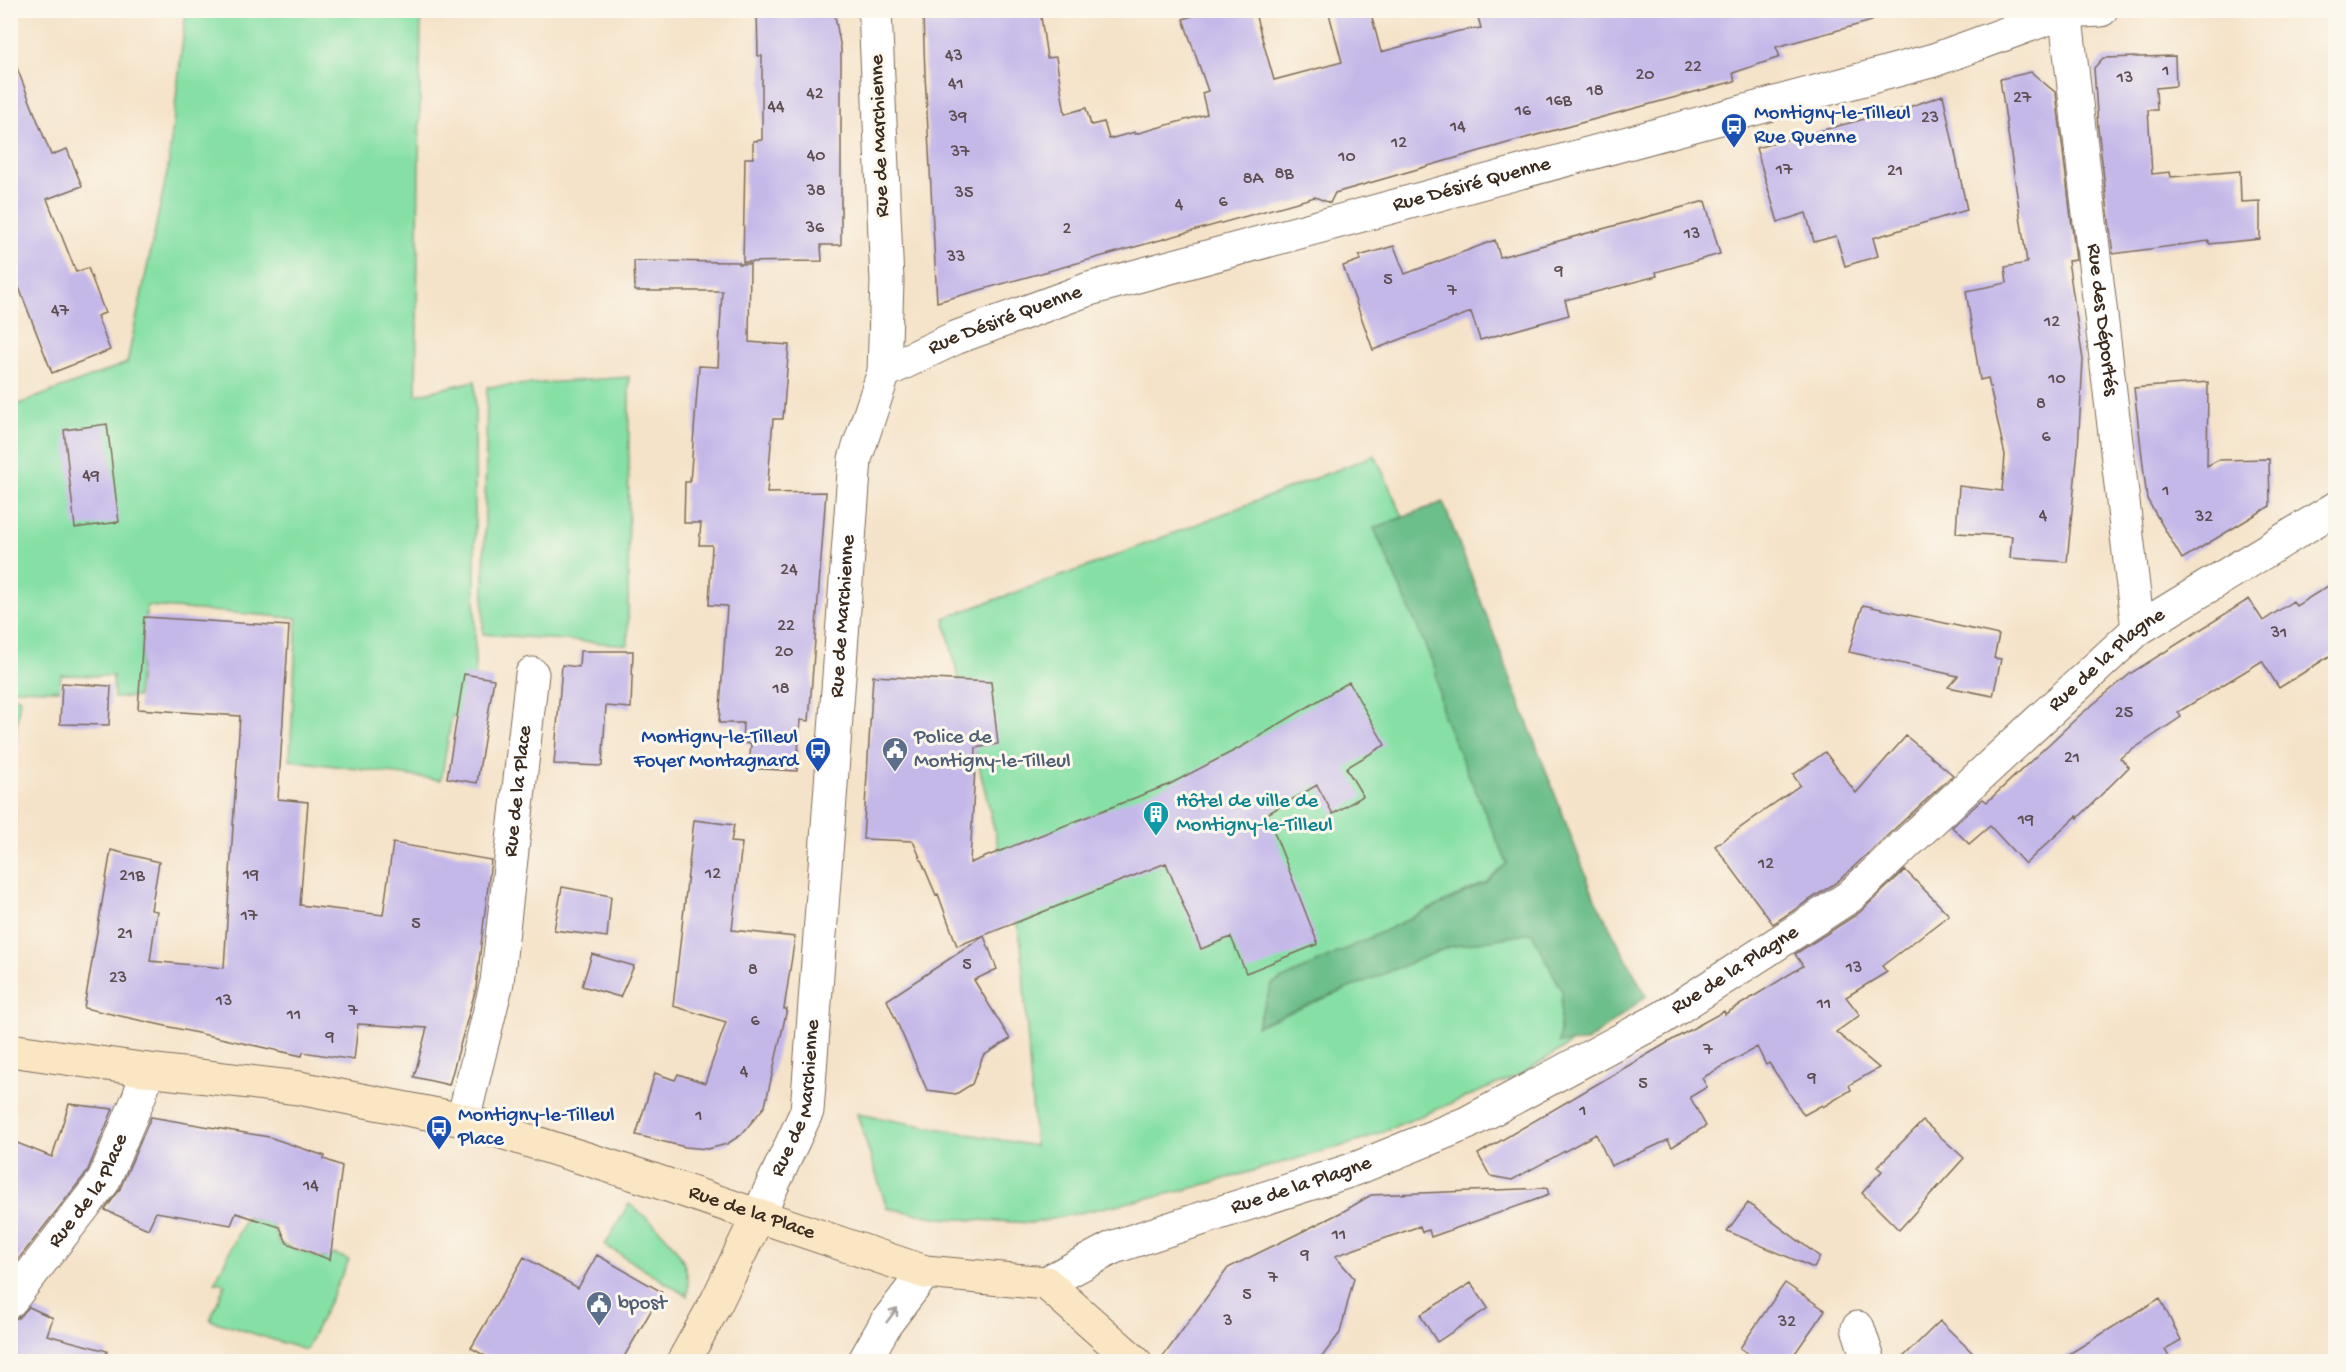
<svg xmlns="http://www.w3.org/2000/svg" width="2346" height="1372" font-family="'Gochi Hand',sans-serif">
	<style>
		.green { fill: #86e0a5; stroke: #608562; stroke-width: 1.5 }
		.forest { fill: #6cbe8a; stroke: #547454; stroke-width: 1.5 }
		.building { fill: #c4b8e9 }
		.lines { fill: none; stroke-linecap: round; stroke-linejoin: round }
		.street-casing { stroke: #7c6b5a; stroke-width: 35 }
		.secondary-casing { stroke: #7c6b5a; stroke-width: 35 }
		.street { stroke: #fff; stroke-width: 33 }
		.secondary { stroke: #fbe6c4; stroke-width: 33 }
		.oneway { stroke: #a79f9a }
		.labels { text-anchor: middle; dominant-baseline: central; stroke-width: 6; stroke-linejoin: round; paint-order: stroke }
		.number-label { font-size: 18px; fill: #5d4e51 }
		.transit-label { font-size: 21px; fill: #164399; stroke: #fbf7ec; text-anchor: start }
		.street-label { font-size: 21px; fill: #3b2a1e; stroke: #fbf7ec }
		.service-label { font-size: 21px; fill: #4e5e75; stroke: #fbf7ec; text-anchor: start }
		.culture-label { font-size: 21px; fill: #0d838f; stroke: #fbf7ec; text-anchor: start }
	</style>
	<rect width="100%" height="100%" fill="#fbf7ec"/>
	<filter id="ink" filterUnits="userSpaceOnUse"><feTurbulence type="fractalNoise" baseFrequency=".0167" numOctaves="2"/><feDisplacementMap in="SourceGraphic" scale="12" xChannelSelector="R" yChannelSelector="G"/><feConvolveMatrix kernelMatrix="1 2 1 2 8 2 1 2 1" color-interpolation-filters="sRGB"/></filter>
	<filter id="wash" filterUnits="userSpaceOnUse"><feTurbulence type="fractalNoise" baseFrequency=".008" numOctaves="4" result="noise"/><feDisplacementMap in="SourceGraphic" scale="24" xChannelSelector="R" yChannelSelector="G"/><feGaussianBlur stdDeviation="1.35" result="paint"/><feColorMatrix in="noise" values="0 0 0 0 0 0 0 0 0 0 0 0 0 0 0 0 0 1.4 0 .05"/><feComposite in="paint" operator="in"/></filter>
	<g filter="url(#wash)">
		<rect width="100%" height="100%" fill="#f5e3c9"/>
		<!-- green -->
		<path class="green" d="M186,11h235l-5,384 59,-14v338l-23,-3 -11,64 -151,-20 7,-142 -150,-12 -10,91 -23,1 -1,-22 -52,-1 -2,15 -48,-1v-282l116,-44 41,-195z
			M629,377l-1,268 -145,-11 4,-247z
			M1375,455l250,554 -103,65 -162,67 -175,49 -152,33 -92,-5 -54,-10 -30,-94 178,32 -14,-204 -77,-324 145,-52z
			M11,697l9,1 -8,67h-2z
			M629,1204c29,22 66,52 58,92l-82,-51z
			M246,1217l25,6 9,20 41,16 14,-5 14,6 -43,90 -96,-30 15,-36 -10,-2z"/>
		<!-- forest -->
		<path class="forest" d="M1443,502l152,397 51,97 -59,46 -28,1 3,-52 -30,-58 -83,14 -192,79 15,-42 215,-102 20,-19 -64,-147 -8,-48 -61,-140z"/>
		<g id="blocks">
			<!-- building -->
			<path class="building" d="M757,10h77l7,39v196h-20l1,16 -79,1 2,-104h8v-17l9,-1v-84h-4z
				M928,10h112l7,48 9,-1 9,57 21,-6 5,17 13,-3 5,17 26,-7v2l72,-20 -5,-21 6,-2 -25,-72 28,-9h43l20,70 68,-18 -14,-52h42l11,42 78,-21 22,-3 -5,-18h394l2,11 -96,26 4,10 -47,16 2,8 -224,61 -176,51 -5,10 -15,-6 -378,105 -12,-228 -2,-57 7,-1z
				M2175,56l1,30 -20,2 1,22h-9l4,64 18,-2 1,5 69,-6 1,31 19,-1v38l-51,5v-3l-96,13 -15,-126 -4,-60 9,-10z
				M10,58h3l38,97 16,-6 15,37 -35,13 29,73 12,-4 17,45 -8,3 13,34 -58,23 -42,-109z
				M2031,72l25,21 20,167 -8,1 15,99 -5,89 -11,113 -57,-4 2,-22 -56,-3 3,-47 43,5 3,-36 -17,-77 -8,2 -14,-89 41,-8 -2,-16 22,-4 -27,-184z
				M1943,95l24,115 -94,28 5,18 -33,10 -9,-30 -22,6 -8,-29 -28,9 -22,-74 153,-41z
				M1705,201l15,53 -64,18 1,4 -92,24 4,15 -89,25 -9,-28 -98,38 -30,-84 17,-6 -1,-4 35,-10 11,28 90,-34 5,17z
				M634,261l105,1v2h11l-1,78 40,3 -6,74h-10l-6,74 59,-1 -17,229 -9,-1 -3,51 -48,-3 2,-24 -9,-1 1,-20h-24l8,-117 -18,-1 3,-60h-13l2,-22h-17l1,-41h5l9,-116 19,1 4,-76h-87z
				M2208,382l-1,84 11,-6 51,-1 1,47 -88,53 -35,-60 -13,-111z
				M107,424l12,98 -44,6 -11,-98z
				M2336,581v71l-57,36 -17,-27 -84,51 3,5 -61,41 9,9 -51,51 -1,-2 -52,48 -35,-38 -21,18 -17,-17 31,-28 4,3 93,-87 51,-42 118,-74 14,22 30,-20 3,5z
				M1863,605l136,30 -5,23 7,1 -8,37 -45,-9 10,-11 -109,-24z
				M144,617l145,9 -11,173 30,3 -8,103 83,10 10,-72 98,17 -15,128 -27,97 -35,-8 13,-49 -69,-4 -4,36 -51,-8 -1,4 -218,-48 27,-158 48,12 -8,48 6,1 -7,50 74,7 16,-252 -102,-7z
				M580,651h53l-2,57 -25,-2 -4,60 -48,-2 8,-99 17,2z
				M464,674l30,5 -17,104 -30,-5z
				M873,676l118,6 7,62 -22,4 -6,115 200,-79 73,-38 106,-64 36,63 -39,23 17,28 -30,18 -16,-29 -50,29 51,130 -72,29 -15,-36 -30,12 -35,-86 -209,83 -19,-52 -2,1 -23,-54 -50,-2z
				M62,683l49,3 -2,39 -49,-1z
				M1906,736l47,39 -116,107 -64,42 -58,-78 85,-61 -7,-10 32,-23 31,41z
				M694,820l40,5 -3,17 11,1 -10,87 63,7 -11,72h3l-22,97 -24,29 -14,9 -19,5 -23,-2 -49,-12 19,-62 20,7 3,-6 27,9 21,-61 -53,-16z
				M1905,870l44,45 -67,51 5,6 -41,25 14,18 -24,17 43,36 -30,17 2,5 -28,17 -1,-2 -18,10 -35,-52 -3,2 -9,-18 -55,31 5,9 -17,10 16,29 -34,21 -4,-7 -57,26 -15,-32 -84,46 -22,-4 -12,-22 194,-114 52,-29 1,3 78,-48 -8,-12 64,-41z
				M562,887l49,9 -4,41 -53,-7z
				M984,936l13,33 -23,11 36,59 -27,17 -11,28 -16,10 -29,-4 -40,-90z
				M592,954l42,12 -14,31 -38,-11z
				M69,1104l44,5 -26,63 -77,98v-130l42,17z
				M151,1117l118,20 56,19 -1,3 18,7 -12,94 -43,-17 -7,-16 -44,-14 -5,12 -75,-13 -8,17 -43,-19 15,-21z
				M1923,1121l41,37 -65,72 -37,-37 20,-22 -5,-4z
				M1547,1188l2,7 -118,42 -2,-7 -7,2 -2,-6 -85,30 19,22 -14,55 -22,29h-159l69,-94 116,-57 27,-16z
				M1748,1203l72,54 -6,11 -87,-37z
				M597,1255l65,37 -41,70h-125l-25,-14 53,-91 54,31z
				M1471,1283l17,25 -51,34 -17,-27z
				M1785,1283l40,27 -36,52h-29l-20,-14z
				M2160,1298l21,43 -16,9 7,12h-116z
				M29,1307l24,11 -6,17 60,16 -1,11h-96v-43l8,-1z
				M1940,1321l42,41h-84z"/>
		</g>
	</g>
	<g filter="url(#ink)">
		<use href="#blocks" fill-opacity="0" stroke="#7c6b5a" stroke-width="1.5"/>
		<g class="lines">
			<!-- street casing -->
			<g class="street-casing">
				<g id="street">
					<path id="s1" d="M2065,10l73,619"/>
					<path id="s2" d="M884,372l71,-34 134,-49 845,-229 131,-48 36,-2"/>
					<path id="s3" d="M463,1120l34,-138 35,-308"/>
					<path id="s4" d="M758,1216l49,-105 48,-652 29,-87 3,-91 -12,-271"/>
					<path id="s5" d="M1046,1283l68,-36 241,-78 112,-46 195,-105 187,-121 289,-268 198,-121"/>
					<path id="s6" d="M10,1301l93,-119 36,-85 9,-27"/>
					<path d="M1858,1328l11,34"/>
					<path d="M864,1362l22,-39 39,-51"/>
				</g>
			</g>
			<!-- secondary casing -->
			<g class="secondary-casing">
				<g id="secondary">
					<path id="s7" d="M10,1050l138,20 151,18 164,32 181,57 281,95 121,11 89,79"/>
					<path d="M683,1362l34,-61 41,-85"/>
				</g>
			</g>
			<!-- street -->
			<use href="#street" class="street"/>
			<!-- secondary -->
			<use href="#secondary" class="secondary"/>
		</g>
		<!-- one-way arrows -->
		<defs><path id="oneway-shaft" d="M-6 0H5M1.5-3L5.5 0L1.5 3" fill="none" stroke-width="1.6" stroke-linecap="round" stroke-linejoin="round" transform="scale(1.5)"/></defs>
		<use class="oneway" href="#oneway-shaft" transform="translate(892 1315) rotate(-53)"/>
	</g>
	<!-- icons -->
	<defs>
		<g id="bus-pin" transform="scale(1.35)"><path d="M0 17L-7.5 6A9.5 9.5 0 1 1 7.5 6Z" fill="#1a4fb4" stroke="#fbf7ec"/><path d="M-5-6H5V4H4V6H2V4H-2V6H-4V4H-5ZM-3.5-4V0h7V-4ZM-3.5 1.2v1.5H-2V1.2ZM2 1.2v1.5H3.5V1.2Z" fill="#fff"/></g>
		<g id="civic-pin" transform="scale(1.35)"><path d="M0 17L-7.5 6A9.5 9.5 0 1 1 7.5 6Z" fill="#5c6f8a" stroke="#fbf7ec"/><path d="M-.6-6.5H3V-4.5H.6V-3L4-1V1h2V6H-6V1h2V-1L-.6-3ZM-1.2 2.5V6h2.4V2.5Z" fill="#fff"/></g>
		<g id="building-pin" transform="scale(1.35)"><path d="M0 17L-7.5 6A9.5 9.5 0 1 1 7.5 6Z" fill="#0f9aa8" stroke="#fbf7ec"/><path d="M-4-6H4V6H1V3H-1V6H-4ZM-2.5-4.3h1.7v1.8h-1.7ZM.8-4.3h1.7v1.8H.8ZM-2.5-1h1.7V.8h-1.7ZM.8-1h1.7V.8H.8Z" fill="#fff"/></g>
	</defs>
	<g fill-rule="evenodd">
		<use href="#bus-pin" x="1734" y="126"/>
		<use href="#bus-pin" x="818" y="750"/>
		<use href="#civic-pin" x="895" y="750"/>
		<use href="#building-pin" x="1156" y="814"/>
		<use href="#bus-pin" x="439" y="1128"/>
		<use href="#civic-pin" x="599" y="1304"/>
	</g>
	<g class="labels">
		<!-- number labels -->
		<g class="number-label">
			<text x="954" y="56">43</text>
			<text x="1693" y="67">22</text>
			<text x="2166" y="71">1</text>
			<text x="1645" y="75">20</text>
			<text x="2125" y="78">13</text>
			<text x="956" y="84">41</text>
			<text x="1595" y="91">18</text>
			<text x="815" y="94">42</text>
			<text x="2022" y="98">27</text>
			<text x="1559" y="101">16B</text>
			<text x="776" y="107">44</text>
			<text x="1523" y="111">16</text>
			<text x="958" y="117">39</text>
			<text x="1930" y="118">23</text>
			<text x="1458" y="127">14</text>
			<text x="1399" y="143">12</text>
			<text x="960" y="152">37</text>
			<text x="816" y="156">40</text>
			<text x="1347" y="157">10</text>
			<text x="1784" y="170">17</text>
			<text x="1895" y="171">21</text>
			<text x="1284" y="174">8B</text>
			<text x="1253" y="179">8A</text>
			<text x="816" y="191">38</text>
			<text x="964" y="193">35</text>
			<text x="1223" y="202">6</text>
			<text x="1179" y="205">4</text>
			<text x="815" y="228">36</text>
			<text x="1067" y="229">2</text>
			<text x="1692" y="234">13</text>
			<text x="956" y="257">33</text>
			<text x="1559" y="271">9</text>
			<text x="1388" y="280">5</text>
			<text x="1452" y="291">7</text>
			<text x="60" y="311">47</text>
			<text x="2052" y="322">12</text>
			<text x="2057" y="379">10</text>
			<text x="2041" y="404">8</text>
			<text x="2046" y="437">6</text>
			<text x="91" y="476">49</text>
			<text x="2166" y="491">1</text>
			<text x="2043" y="516">4</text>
			<text x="2204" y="517">32</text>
			<text x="789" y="570">24</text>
			<text x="786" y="626">22</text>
			<text x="2279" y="633">31</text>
			<text x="784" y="652">20</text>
			<text x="781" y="689">18</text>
			<text x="2124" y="713">25</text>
			<text x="2072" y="758">21</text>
			<text x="2026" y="820">19</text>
			<text x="1766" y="864">12</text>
			<text x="713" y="874">12</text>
			<text x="251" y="875">19</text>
			<text x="132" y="876">21B</text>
			<text x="249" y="916">17</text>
			<text x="416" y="924">5</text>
			<text x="125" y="934">21</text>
			<text x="967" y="965">5</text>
			<text x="1854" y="968">13</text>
			<text x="753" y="970">8</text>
			<text x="118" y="978">23</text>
			<text x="224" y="1001">13</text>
			<text x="1824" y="1004">11</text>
			<text x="353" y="1011">7</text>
			<text x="294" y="1015">11</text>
			<text x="755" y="1021">6</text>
			<text x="330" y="1037">9</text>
			<text x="1708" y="1050">7</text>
			<text x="744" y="1072">4</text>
			<text x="1812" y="1078">9</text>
			<text x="1643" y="1084">5</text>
			<text x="1583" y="1111">1</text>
			<text x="699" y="1116">1</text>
			<text x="311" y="1186">14</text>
			<text x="1339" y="1235">11</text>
			<text x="1305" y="1255">9</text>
			<text x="1273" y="1278">7</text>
			<text x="1247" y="1295">5</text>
			<text x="1228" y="1321">3</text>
			<text x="1787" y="1322">32</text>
		</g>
		<!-- transit labels -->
		<g class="transit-label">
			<text x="1754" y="114">Montigny-le-Tilleul<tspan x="1754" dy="24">Rue Quenne</tspan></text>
			<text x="798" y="738" text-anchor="end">Montigny-le-Tilleul<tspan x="798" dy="24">Foyer Montagnard</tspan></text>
			<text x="458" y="1116">Montigny-le-Tilleul<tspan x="458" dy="24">Place</tspan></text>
		</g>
		<!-- street labels -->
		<g class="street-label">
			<text transform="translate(881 136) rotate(-92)">Rue de Marchienne</text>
			<text stroke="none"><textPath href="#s2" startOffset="618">Rue Désiré Quenne</textPath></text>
			<text stroke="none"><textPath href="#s1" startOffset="312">Rue des Déportés</textPath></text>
			<text stroke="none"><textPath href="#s2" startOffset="132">Rue Désiré Quenne</textPath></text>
			<text stroke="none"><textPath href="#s4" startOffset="612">Rue de Marchienne</textPath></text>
			<text stroke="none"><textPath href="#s5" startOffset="1246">Rue de la Plagne</textPath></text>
			<text stroke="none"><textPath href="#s3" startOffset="334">Rue de la Place</textPath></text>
			<text stroke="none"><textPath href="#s5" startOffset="760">Rue de la Plagne</textPath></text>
			<text stroke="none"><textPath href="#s4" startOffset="126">Rue de Marchienne</textPath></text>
			<text stroke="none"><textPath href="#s5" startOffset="274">Rue de la Plagne</textPath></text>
			<text stroke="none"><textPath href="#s6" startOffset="136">Rue de la Place</textPath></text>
			<text stroke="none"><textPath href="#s7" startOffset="762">Rue de la Place</textPath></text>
		</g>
		<!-- service labels -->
		<g class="service-label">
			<text x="914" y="738">Police de<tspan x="914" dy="24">Montigny-le-Tilleul</tspan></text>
			<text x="618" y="1304">bpost</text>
		</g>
		<!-- culture labels -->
		<g class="culture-label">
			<text x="1176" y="802">Hôtel de ville de<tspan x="1176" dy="24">Montigny-le-Tilleul</tspan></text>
		</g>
	</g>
	<!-- margin -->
	<rect width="2346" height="1372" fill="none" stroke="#fbf7ec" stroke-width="36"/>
</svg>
